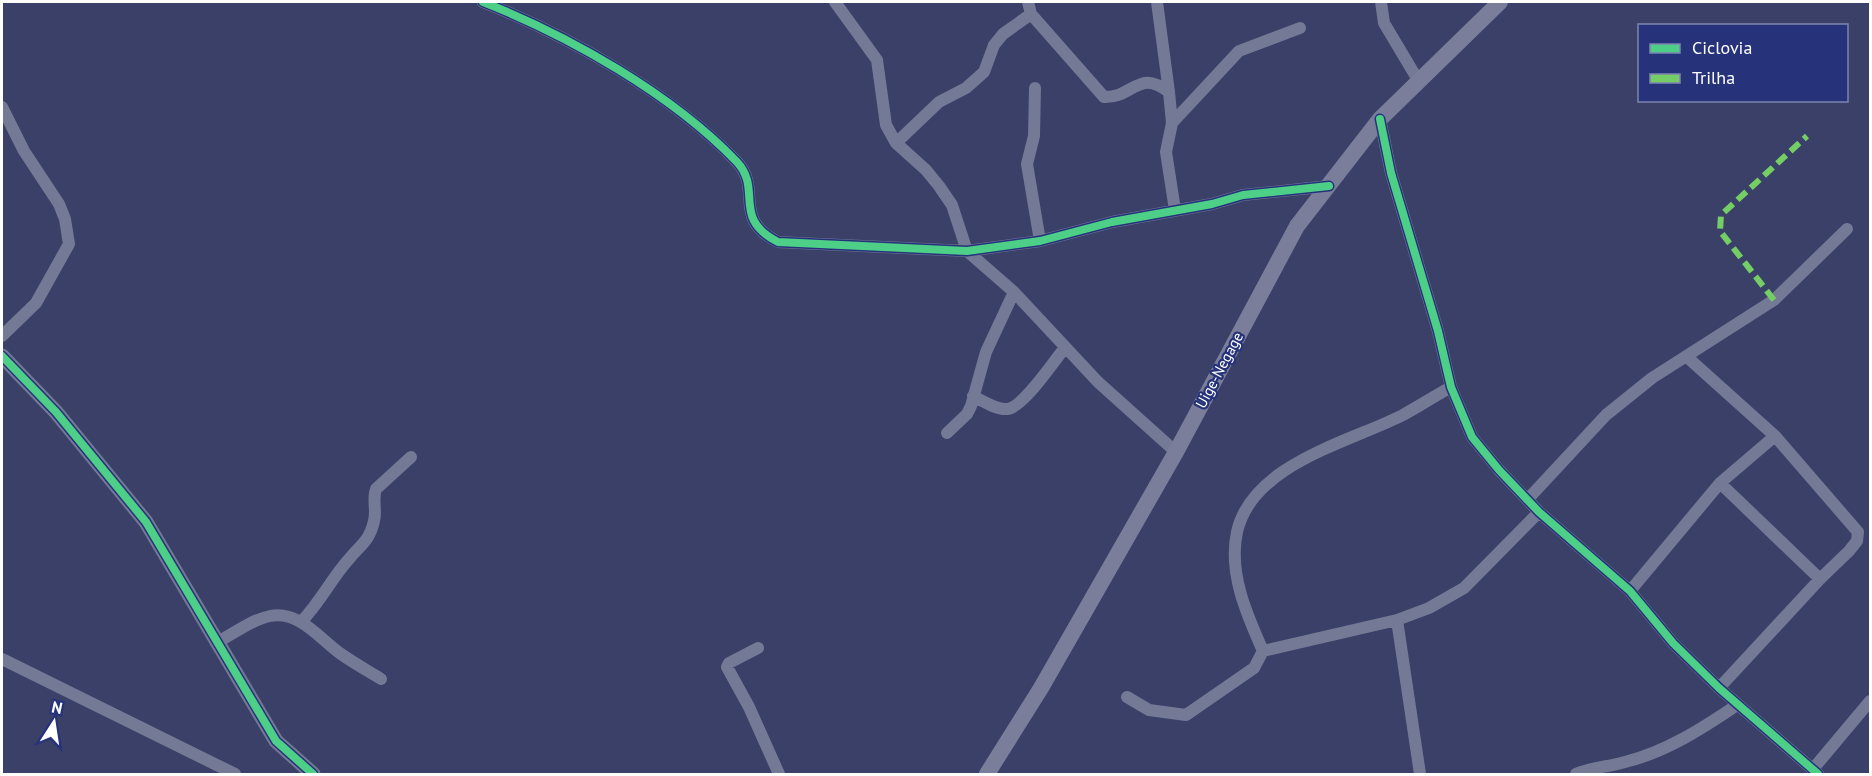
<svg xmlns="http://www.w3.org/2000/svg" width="1872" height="776" font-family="'PT Sans',sans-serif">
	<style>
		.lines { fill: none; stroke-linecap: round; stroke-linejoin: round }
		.minor { stroke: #747996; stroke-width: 12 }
		.tertiary { stroke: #747996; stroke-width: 15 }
		.secondary { stroke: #7a7e9a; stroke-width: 16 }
		.quiet { stroke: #74ce65; stroke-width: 6; stroke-dasharray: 12 6; stroke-linecap: butt }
		.cycleway-casing { stroke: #26337b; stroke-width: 11 }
		.cycleway { stroke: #4dcf88; stroke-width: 8 }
		.labels { text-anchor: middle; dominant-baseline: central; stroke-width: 4.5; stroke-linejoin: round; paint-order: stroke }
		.street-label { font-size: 15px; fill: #fff; stroke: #26337b }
	</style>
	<rect width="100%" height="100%" fill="#3a4067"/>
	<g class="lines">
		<!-- minor -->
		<path class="minor" d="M483,2c86,34 189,92 254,160 26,28 -6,56 41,80l189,9 73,-10 72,-19 100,-18 31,-9 86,-9
			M835,2l42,58 9,65 10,18 30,27 13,16 13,19 15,46 47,41 84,90 78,70
			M1028,2l3,12 73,83c30,1 34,-29 65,-5
			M1157,2l12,90 3,31 -6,29 9,58
			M1381,2l3,21 34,57
			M1035,88l-1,48 -7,28 13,77
			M2,107l22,44 35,53 6,15 4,25 -33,59 -34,33
			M1380,119l11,54 47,158 13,56 21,50 27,33 40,42 91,79 43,52 46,45 99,86
			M1172,123l67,-72 61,-23
			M896,143l43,-41 27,-14 18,-16 10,-27 9,-11 28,-20
			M1687,357l88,79 83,96 -1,9 -8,10 -29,28 -101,109
			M973,396c10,5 23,14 34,13 16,-1 46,-47 57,-60
			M947,433l20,-19 4,-8 15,-54 28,-60
			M1720,483l100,96
			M1528,499l78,-84 46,-37 122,-78 73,-71
			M1630,591l90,-108 55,-47
			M1397,620l23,154
			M301,622c20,-21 30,-43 48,-63 12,-15 20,-17 25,-38 3,-11 -2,-21 2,-32l35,-32
			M216,643c17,-9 35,-23 54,-27 29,-6 50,23 71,38 13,9 27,17 40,25
			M758,648l-29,15 -2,4 22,40 30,67
			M1263,651c-16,-36 -35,-78 -26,-119 15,-68 113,-90 166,-117 16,-9 32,-19 48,-28
			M2,659l233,115
			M1127,697l22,13 37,5 68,-47 9,-17 134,-31 32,-12 35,-20 75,-76
			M1813,769l57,-68
			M1576,774c15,-7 33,-7 49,-12 41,-10 78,-34 112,-57"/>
		<!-- tertiary -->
		<path class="tertiary" d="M2,356l54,56 90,110 130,219 37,33"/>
		<!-- secondary -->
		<path class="secondary" d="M987,774l54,-86 135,-236 121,-226 83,-107 120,-117"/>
		<!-- quiet -->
		<path class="quiet" d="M1774,300l-54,-69 1,-16 86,-79"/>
		<!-- cycleway casing -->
		<g class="cycleway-casing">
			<path id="cycleway" d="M483,2c86,34 189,92 254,160 26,28 -6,56 41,80l189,9 73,-10 72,-19 100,-18 31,-9 86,-9
				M1380,119l11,54 47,158 13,56 21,50 27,33 40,42 91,79 43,52 46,45 99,86
				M2,356l54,56 90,110 130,219 37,33"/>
		</g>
		<!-- cycleway -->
		<use href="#cycleway" class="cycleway"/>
	</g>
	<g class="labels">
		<!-- street labels -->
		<g class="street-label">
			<text transform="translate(1219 370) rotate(-62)">Uige-Negage</text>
		</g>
	</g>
	<!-- border -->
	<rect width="1872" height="776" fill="none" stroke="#ffffff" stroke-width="6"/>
	<!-- legend -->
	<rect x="1638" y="24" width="210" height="78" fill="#26337b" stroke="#7d85b0" stroke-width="1.5"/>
	<rect x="1650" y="44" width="30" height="9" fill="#4dcf88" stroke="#7d85b0" stroke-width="1.5"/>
	<text x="1692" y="54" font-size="18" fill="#ffffff">Ciclovia</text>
	<rect x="1650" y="74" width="30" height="9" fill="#74ce65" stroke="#7d85b0" stroke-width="1.5"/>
	<text x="1692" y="84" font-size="18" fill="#ffffff">Trilha</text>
	<!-- north arrow -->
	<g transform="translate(54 722) rotate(12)" stroke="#26337b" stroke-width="4.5" paint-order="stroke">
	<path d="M0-4.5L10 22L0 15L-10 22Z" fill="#ffffff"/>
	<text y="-9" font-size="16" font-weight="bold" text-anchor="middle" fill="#ffffff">N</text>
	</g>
</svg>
